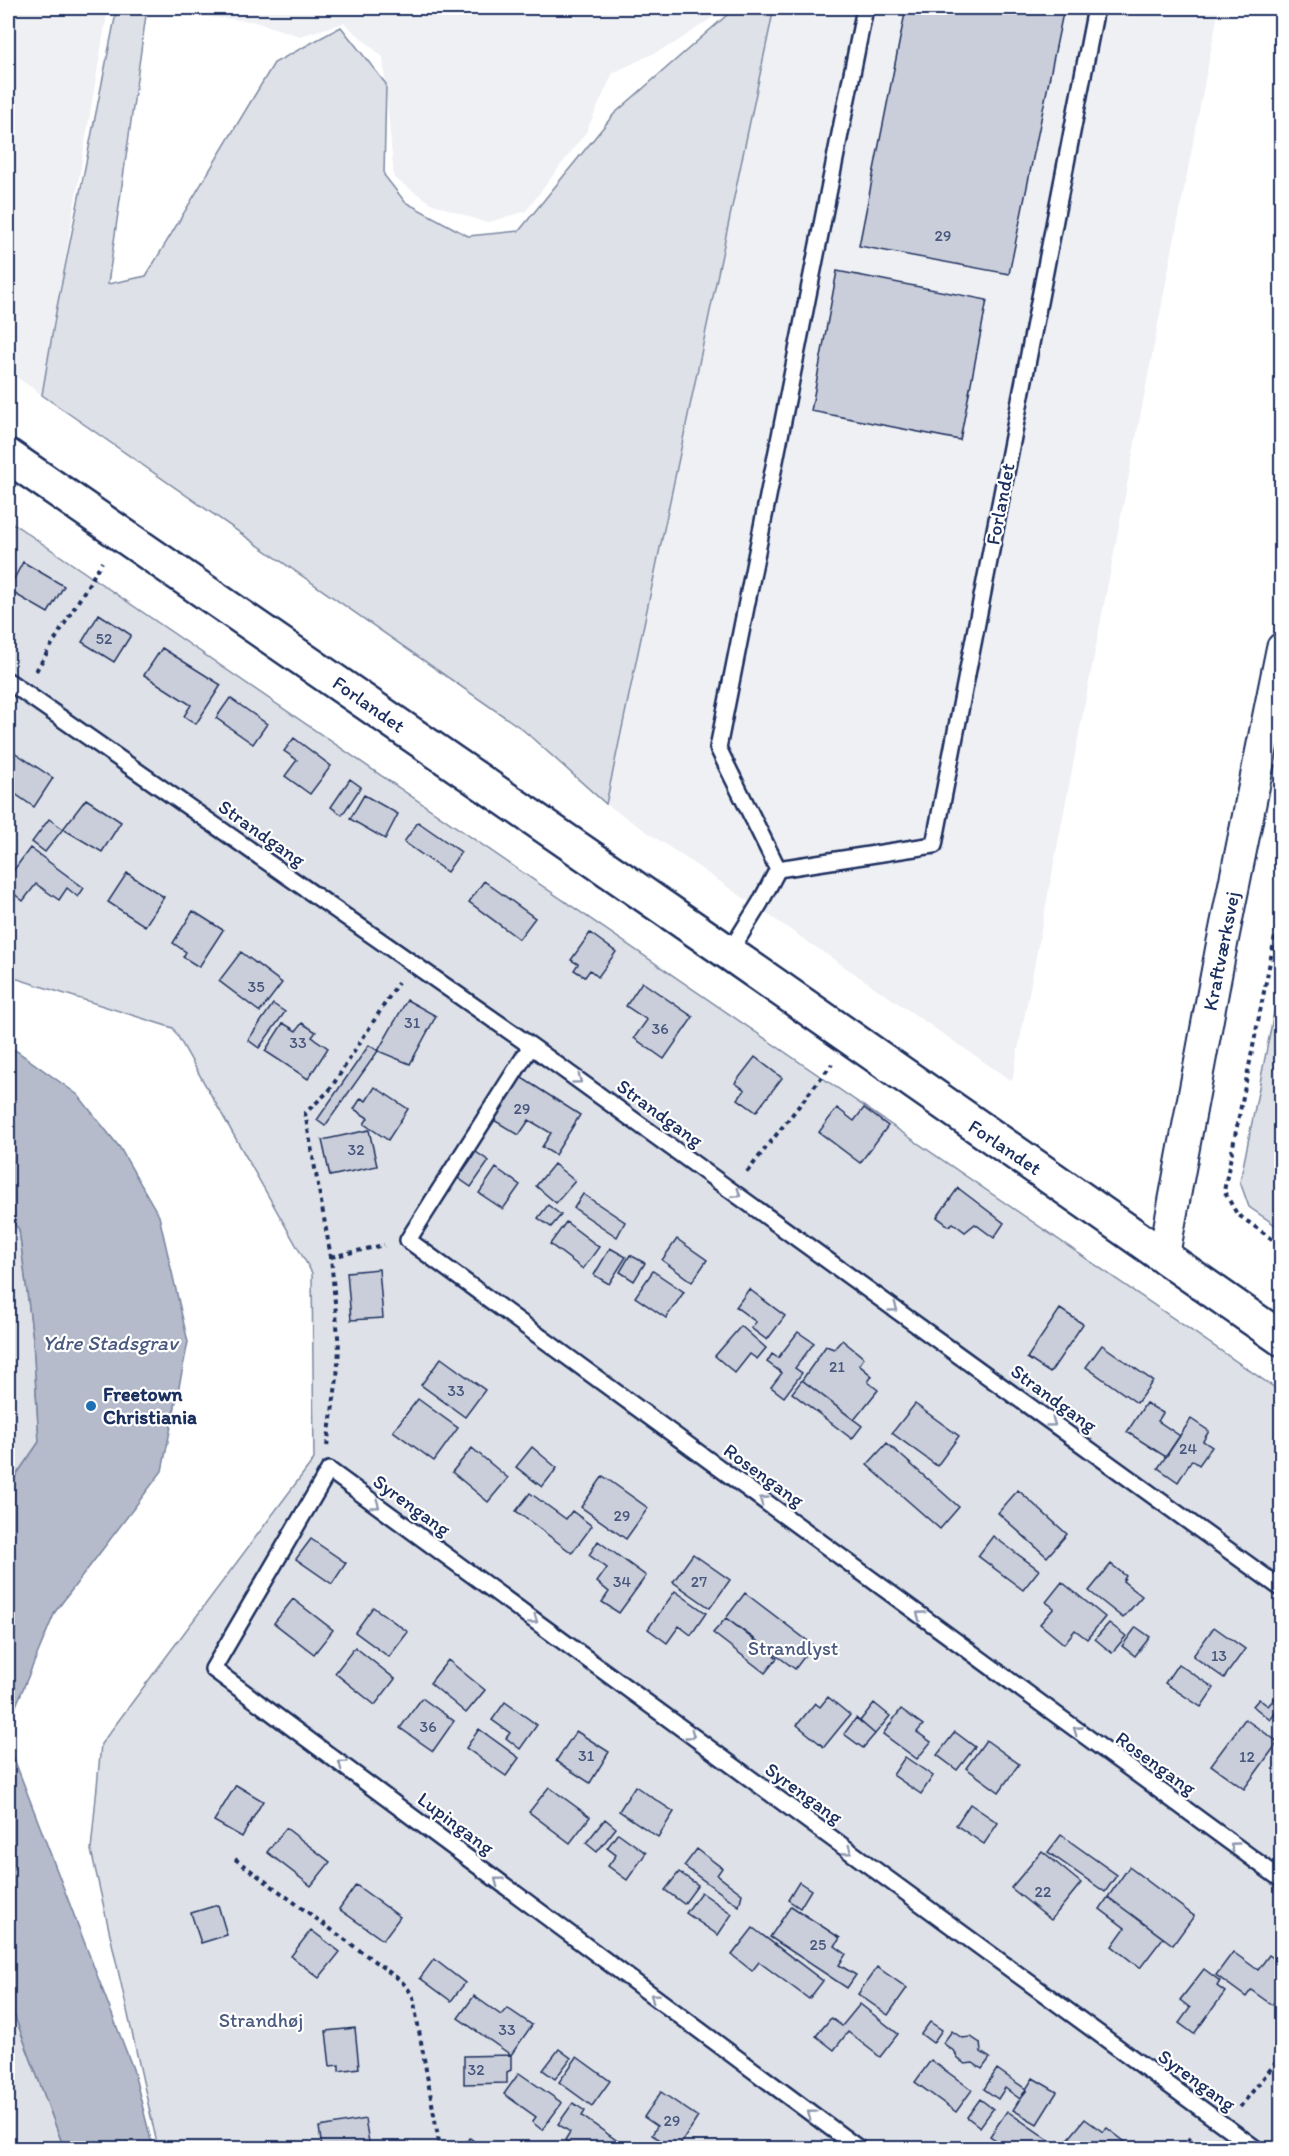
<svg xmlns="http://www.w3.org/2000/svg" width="1289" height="2156" font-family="Itim,sans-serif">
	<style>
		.built { fill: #eff0f4 }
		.green { fill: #dee1e7; stroke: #7c88a2; stroke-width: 1.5 }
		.water { fill: #b5bbca; stroke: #77839f; stroke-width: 1.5 }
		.building { fill: #caceda; stroke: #1b2f5e; stroke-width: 1.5 }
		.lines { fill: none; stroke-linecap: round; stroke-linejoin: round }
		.service-casing { stroke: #1b2f5e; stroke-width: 20 }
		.minor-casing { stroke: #1b2f5e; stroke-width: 34 }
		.tertiary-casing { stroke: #1b2f5e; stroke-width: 38 }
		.path { stroke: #1b2f5e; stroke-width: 4; stroke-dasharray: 4.5 4.5; stroke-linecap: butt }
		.service { stroke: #fff; stroke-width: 15 }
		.minor { stroke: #fff; stroke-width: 30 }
		.tertiary { stroke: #fff; stroke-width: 33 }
		.oneway { stroke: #8d97ae }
		.poi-dot { fill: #1f6fb2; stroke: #fff; stroke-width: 2 }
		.labels { text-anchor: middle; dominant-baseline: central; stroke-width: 4.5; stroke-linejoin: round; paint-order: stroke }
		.number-label { font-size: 16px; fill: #47577d }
		.street-label { font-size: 20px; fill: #1b2f5e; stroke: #fff }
		.poi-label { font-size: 20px; font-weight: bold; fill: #1b2f5e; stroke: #fff; text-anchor: start }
		.park-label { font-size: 20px; fill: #4c5c80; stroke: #fff }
		.water-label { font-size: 21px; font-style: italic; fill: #49597e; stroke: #fff }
	</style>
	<rect width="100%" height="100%" fill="#fff"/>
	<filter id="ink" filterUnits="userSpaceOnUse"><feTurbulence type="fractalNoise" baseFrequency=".0167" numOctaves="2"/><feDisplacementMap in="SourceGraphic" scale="12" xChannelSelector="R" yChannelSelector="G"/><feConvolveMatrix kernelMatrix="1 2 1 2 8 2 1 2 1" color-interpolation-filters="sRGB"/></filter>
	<g filter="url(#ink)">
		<!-- built -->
		<path class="built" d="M8,8h100l-66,387 -34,-24z
			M157,8h567l-2,3 -47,32 -62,30 -27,59 -60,79 -40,12 -55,-20 -37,-25 -11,-121 -39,-34 -44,13 -48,-15 -96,-9z
			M774,8h445l-207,1073 -406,-277z"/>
		<!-- green -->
		<path class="green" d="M117,8h30l-39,276 38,-8 128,-213 67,-36 45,57 -2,91 21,27 63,34 51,-5 95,-117 121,-106h39l-168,796 -84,-75 -480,-334 14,-83z
			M8,520l1273,872v756h-1123l-67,-298 10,-106 213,-285 -2,-186 -139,-245 -165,-52z
			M1281,978l1,251h-1l-32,-22 -9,-25z
			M8,1218l11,11 14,110 6,103 -31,45z
			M8,1998l56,150h-56z"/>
		<!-- water -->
		<path class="water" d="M8,1046l10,6 60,43 42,53 39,68 29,126 -26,129 -107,141 -47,113v-238l31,-45 -6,-103 -14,-110 -11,-11z
			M8,1743l125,326 20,79h-89l-56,-150z"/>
		<!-- building -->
		<path class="building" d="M906,8h158l-55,266 -150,-28z
			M837,271l150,29 -27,140 -149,-29z
			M23,562l41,24 -16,27 -40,-23z
			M99,614l32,21 -17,27 -32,-20z
			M162,648l59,37 -25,39 -12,-8 7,-11 -47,-30z
			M230,698l37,26 -14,20 -37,-26z
			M294,738l37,28 -21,28 -25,-18 12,-16 -13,-9z
			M11,750l42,28 -19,29 -26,-18v-35z
			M350,779l11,8 -19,28 -11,-8z
			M364,795l34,19 -13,25 -35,-20z
			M86,799l35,23 -19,30 -39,-23z
			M49,819l14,10 -18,23 -13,-10z
			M418,822l43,30 -14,20 -43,-30z
			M30,848l54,40 -6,9 -11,-9 -8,12 -23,-16 -13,17 -15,-12v-11z
			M127,873l37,24 -19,29 -37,-24z
			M484,881l51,37 -16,21 -50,-37z
			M193,911l30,19 -24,37 -16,-10 3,-5 -13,-9z
			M590,933l26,19 -18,25 -8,-7 -5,7 -11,-7 4,-6 -7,-4z
			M241,952l41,31 -22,29 -41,-31z
			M642,982l51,35 -29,42 -30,-21 13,-18 -21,-14z
			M407,1000l29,16 -26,48 -32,-13z
			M273,1004l12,8 -26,36 -11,-8z
			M283,1023l13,8 6,-8 14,9 -4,5 16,11 -20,31 -43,-28z
			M369,1045l9,6 -53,75 -8,-6z
			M755,1057l27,21 -26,34 -18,-13 7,-9 -10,-7z
			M519,1076l61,39 -25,40 -13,-8 9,-14 -22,-13 -10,15 -27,-16z
			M375,1087l33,22 -20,31 -24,-16 4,-6 -14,-9 7,-11 5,3z
			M837,1108l17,13 10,-13 24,18 -28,37 -41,-31z
			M369,1130l8,36 -47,10 -8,-36z
			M476,1152l13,9 -18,26 -13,-9z
			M554,1164l21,17 -19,22 -20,-17z
			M496,1168l24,17 -17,24 -24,-16z
			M958,1188l46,35 -10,15 -19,-14 -10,8 -12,-9 -4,3 -12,-9z
			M583,1194l42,28 -8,15 -43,-29z
			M548,1205l13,10 -10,12 -13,-9z
			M566,1222l33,25 -16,22 -33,-25z
			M677,1239l30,21 -15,22 -30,-22z
			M610,1248l16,9 -17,27 -15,-9z
			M630,1255l15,8 -11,18 -14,-9z
			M379,1269l4,49 -32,2 -4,-48z
			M653,1271l31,21 -18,26 -31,-21z
			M749,1289l36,27 -18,24 -16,-12 5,-6 -20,-15z
			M1060,1309l23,15 -33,49 -23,-15z
			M741,1326l25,22 -9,11 -7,-5 -15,19 -20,-17z
			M798,1332l16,11 -19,25 7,5 -18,24 -13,-10 11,-14 -15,-11 5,-8 6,4z
			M842,1340l22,18 -5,7 13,11 -4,6 10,8 -24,30 -52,-40 24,-34 8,3z
			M1102,1345l51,36 -16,22 -51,-36z
			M441,1358l44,32 -20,27 -44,-32z
			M802,1380l60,46 -10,13 -60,-46z
			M418,1399l40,29 -24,33 -41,-30z
			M1146,1403l17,10 -5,8 22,15 -14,21 -39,-25z
			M915,1404l44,32 -22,30 -45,-33z
			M1191,1419l18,12 -6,10 9,6 -13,18 -7,-5 -14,22 -20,-14z
			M887,1443l72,64 -19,22 -73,-64z
			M532,1447l25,21 -15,19 -26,-20z
			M472,1448l36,30 -20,24 -36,-30z
			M603,1476l45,32 -22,31 -45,-32z
			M1018,1490l49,44 -20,23 -49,-44z
			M530,1493l36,26 6,-8 20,15 -20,27 -56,-42z
			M993,1536l46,34 -16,20 -45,-34z
			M311,1539l35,24 -14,21 -36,-25z
			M598,1541l48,35 -27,37 -17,-11 7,-10 -12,-10 10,-14 -18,-13z
			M693,1554l37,26 -20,28 -37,-26z
			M1111,1564l15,12 -3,5 19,15 -19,22 -34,-27z
			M1062,1582l43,35 -18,22 -12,-9 -11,14 -24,-20 14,-16 -8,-6z
			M675,1591l31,22 -15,22 -12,-9 -12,17 -19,-14z
			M745,1593l68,52 -18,24 -69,-51z
			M293,1599l40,31 -19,24 -40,-31z
			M373,1607l35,25 -19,25 -34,-25z
			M726,1618l51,40 -12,15 -52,-40z
			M1109,1623l17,13 -14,17 -17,-14z
			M1136,1627l14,10 -15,19 -13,-10z
			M1214,1627l31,22 -21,29 -31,-22z
			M355,1647l40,32 -20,26 -40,-32z
			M448,1660l37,30 -19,23 -36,-30z
			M1178,1664l36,24 -13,19 -36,-24z
			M1282,1690v25l-5,-4 -7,9 -17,-14 6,-7 9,7z
			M828,1697l22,18 -26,32 -27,-22 18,-22 5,4z
			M422,1698l32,23 -21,30 -33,-23z
			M505,1702l32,23 -17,24 -14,-11 4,-5 -18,-13z
			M874,1703l16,13 -15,18 -15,-13z
			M901,1709l22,16 -6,7 14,10 -14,17 -34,-25z
			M856,1718l19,16 -12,14 -19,-14z
			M1245,1719l33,23 -34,47 -33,-24z
			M479,1729l40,29 -13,18 -40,-28z
			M576,1731l33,21 -19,31 -34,-22z
			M955,1732l20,15 -18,23 -20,-15z
			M986,1740l33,24 -20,28 -33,-24z
			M905,1757l28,19 -12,18 -28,-19z
			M236,1785l27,16 -21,36 -28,-16z
			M635,1786l39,26 -16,25 -39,-26z
			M549,1787l41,30 -20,26 -41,-31z
			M970,1804l28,19 -14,21 -28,-19z
			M605,1819l11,9 -19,24 -11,-9z
			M286,1828l44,34 -19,24 -44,-34z
			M618,1833l28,20 -19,27 -19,-14 8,-11 -9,-7z
			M1061,1835l56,40 -12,17 -57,-40z
			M697,1849l25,19 -5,7 25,19 -3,12 -55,-40z
			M1042,1851l39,32 -30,37 -40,-32z
			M1129,1867l65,49 -21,29 -65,-48z
			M679,1872l19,13 -14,19 -19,-14z
			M799,1882l12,8 -11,18 -12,-8z
			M356,1885l44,32 -17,23 -44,-31z
			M701,1892l31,22 -14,21 -32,-22z
			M1108,1897l55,41 -23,30 -28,-22 13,-18 -25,-19z
			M218,1905l9,30 -26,8 -10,-30z
			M791,1906l49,32 -5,8 11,8 -7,11 17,10 -9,13 -77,-51z
			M753,1928l70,53 -14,18 -50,-37 -7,9 -20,-16z
			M311,1930l29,22 -21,26 -28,-22z
			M1233,1952l25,18 11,-15 13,9v28l-10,13 -21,-15 -5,7 -30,-22z
			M434,1959l31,24 -14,18 -31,-23z
			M877,1967l30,21 -19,27 -30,-21z
			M1204,1969l16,12 -3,5 8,6 -31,42 -15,-11 11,-15 -10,-8z
			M474,1996l27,19 6,-7 25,17 -21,30 -53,-37z
			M860,2004l38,30 -18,23 -32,-25 -14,18 -18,-14 15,-18 11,8z
			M930,2022l12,8 -9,13 -12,-9z
			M355,2028l4,40 -20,3v-6l-9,1 -4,-35z
			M952,2031l10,7 9,-1 9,6 1,9 9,6 -8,11 -9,-6 -8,1 -8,-6 -2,-6 -12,-9z
			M559,2049l12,9 -16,21 -12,-9z
			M511,2055v15l-4,2v11l-43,1v-28z
			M577,2057l33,24 -18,25 -33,-24z
			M931,2060l41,30 -16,22 -41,-30z
			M997,2069l30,21 -7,9 -15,-11 -7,11 -14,-10z
			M519,2073l43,30 -20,27 -10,-8 4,-5 -32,-23z
			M1033,2078l24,14 -20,32 -24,-14z
			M661,2092l37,25 -20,31h-5l-21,-13 5,-9 -13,-9z
			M980,2099l13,10 -13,18 -13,-10z
			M573,2103l12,8 -3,5 37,26 -4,6h-38l-12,-8 5,-8 -12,-8z
			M1007,2111l46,32 -4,5h-41l-18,-12z
			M365,2119l5,29h-48l-3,-21z
			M1085,2119l18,13 4,-4 26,20h-72z
			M470,2138l13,10h-21z"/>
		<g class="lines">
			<!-- service casing -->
			<g class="service-casing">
				<path id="service" d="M8,681l523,365 751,543
					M778,869l156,-24 162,-837
					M778,869l-60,-121 147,-740
					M729,953l31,-50 18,-34
					M531,1046l-123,194 874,640
					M858,2148l-645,-479 116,-199 926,678"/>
			</g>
			<!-- minor casing -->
			<g class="minor-casing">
				<path id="minor" d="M1164,1255l57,-306 61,-301"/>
			</g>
			<!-- tertiary casing -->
			<g class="tertiary-casing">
				<path id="tertiary" d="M8,456l721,497 553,386"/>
			</g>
			<!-- path -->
			<path class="path" d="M36,671l66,-109
				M1282,902l-58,289 13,23 45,32
				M747,1172l85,-108
				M331,1257l53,-12
				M327,1446l10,-68 2,-30 -8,-91 -26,-144 24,-22 69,-108
				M235,1859l165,121 7,7 6,10 27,151
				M1240,2107l42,-52
				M1182,2148l11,-14"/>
			<!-- service -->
			<use href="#service" class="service"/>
			<!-- minor -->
			<use href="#minor" class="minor"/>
			<!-- tertiary -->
			<use href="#tertiary" class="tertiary"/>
		</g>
		<!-- one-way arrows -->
		<defs><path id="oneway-chevron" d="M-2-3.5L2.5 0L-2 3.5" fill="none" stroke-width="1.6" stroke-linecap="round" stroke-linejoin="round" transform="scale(1.5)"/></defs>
		<g class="oneway">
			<use href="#oneway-chevron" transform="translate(578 1080) rotate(36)"/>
			<use href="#oneway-chevron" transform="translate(737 1194) rotate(36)"/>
			<use href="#oneway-chevron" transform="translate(894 1308) rotate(36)"/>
			<use href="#oneway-chevron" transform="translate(1052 1423) rotate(36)"/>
			<use href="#oneway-chevron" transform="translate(763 1500) rotate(-144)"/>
			<use href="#oneway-chevron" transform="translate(376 1505) rotate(36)"/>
			<use href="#oneway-chevron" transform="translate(920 1615) rotate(-144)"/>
			<use href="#oneway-chevron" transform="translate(534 1620) rotate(36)"/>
			<use href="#oneway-chevron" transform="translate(1077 1730) rotate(-144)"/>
			<use href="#oneway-chevron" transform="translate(691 1735) rotate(36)"/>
			<use href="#oneway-chevron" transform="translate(342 1764) rotate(-143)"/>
			<use href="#oneway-chevron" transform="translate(1234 1846) rotate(-144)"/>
			<use href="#oneway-chevron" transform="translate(848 1851) rotate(36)"/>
			<use href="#oneway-chevron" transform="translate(498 1881) rotate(-143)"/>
			<use href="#oneway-chevron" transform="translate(654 1997) rotate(-143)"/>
			<use href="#oneway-chevron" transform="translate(811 2114) rotate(-143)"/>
		</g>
	</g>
	<!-- markers -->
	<circle class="poi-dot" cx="91" cy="1406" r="6"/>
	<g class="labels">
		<!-- number labels -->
		<g class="number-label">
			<text x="943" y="235">29</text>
			<text x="104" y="638">52</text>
			<text x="256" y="986">35</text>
			<text x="412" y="1022">31</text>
			<text x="660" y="1028">36</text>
			<text x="298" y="1042">33</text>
			<text x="522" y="1108">29</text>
			<text x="356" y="1149">32</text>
			<text x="837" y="1366">21</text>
			<text x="456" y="1390">33</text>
			<text x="1188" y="1448">24</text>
			<text x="622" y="1515">29</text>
			<text x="622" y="1581">34</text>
			<text x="699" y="1581">27</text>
			<text x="1219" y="1655">13</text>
			<text x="428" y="1726">36</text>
			<text x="586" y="1755">31</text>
			<text x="1247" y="1756">12</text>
			<text x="1043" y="1891">22</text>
			<text x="818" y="1944">25</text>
			<text x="507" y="2029">33</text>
			<text x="476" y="2069">32</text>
			<text x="672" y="2120">29</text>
		</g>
		<!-- street labels -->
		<g class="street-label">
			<text transform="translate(1000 504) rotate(-79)">Forlandet</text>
			<text transform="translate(369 704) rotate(35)">Forlandet</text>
			<text transform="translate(262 833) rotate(35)">Strandgang</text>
			<text transform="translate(1221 951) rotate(-79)">Kraftværksvej</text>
			<text transform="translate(660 1113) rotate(36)">Strandgang</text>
			<text transform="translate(1005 1147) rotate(34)">Forlandet</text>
			<text transform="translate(1054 1398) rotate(36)">Strandgang</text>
			<text transform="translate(764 1475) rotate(36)">Rosengang</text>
			<text transform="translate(412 1505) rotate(36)">Syrengang</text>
			<text transform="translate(1156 1763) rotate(36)">Rosengang</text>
			<text transform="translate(804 1793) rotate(36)">Syrengang</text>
			<text transform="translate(456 1823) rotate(37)">Lupingang</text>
			<text transform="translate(1197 2080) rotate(36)">Syrengang</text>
		</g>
		<!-- poi labels -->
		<g class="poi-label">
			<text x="103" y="1394">Freetown<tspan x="103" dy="23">Christiania</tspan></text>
		</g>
		<!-- park labels -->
		<g class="park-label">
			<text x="793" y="1648">Strandlyst</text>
			<text x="261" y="2020">Strandhøj</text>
		</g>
		<!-- water labels -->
		<g class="water-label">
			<text x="110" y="1342">Ydre Stadsgrav</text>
		</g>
	</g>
	<!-- margin -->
	<rect width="1289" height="2156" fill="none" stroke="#fff" stroke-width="30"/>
	<rect x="15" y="15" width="1259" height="2126" fill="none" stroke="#1b2f5e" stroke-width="2" filter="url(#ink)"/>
</svg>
